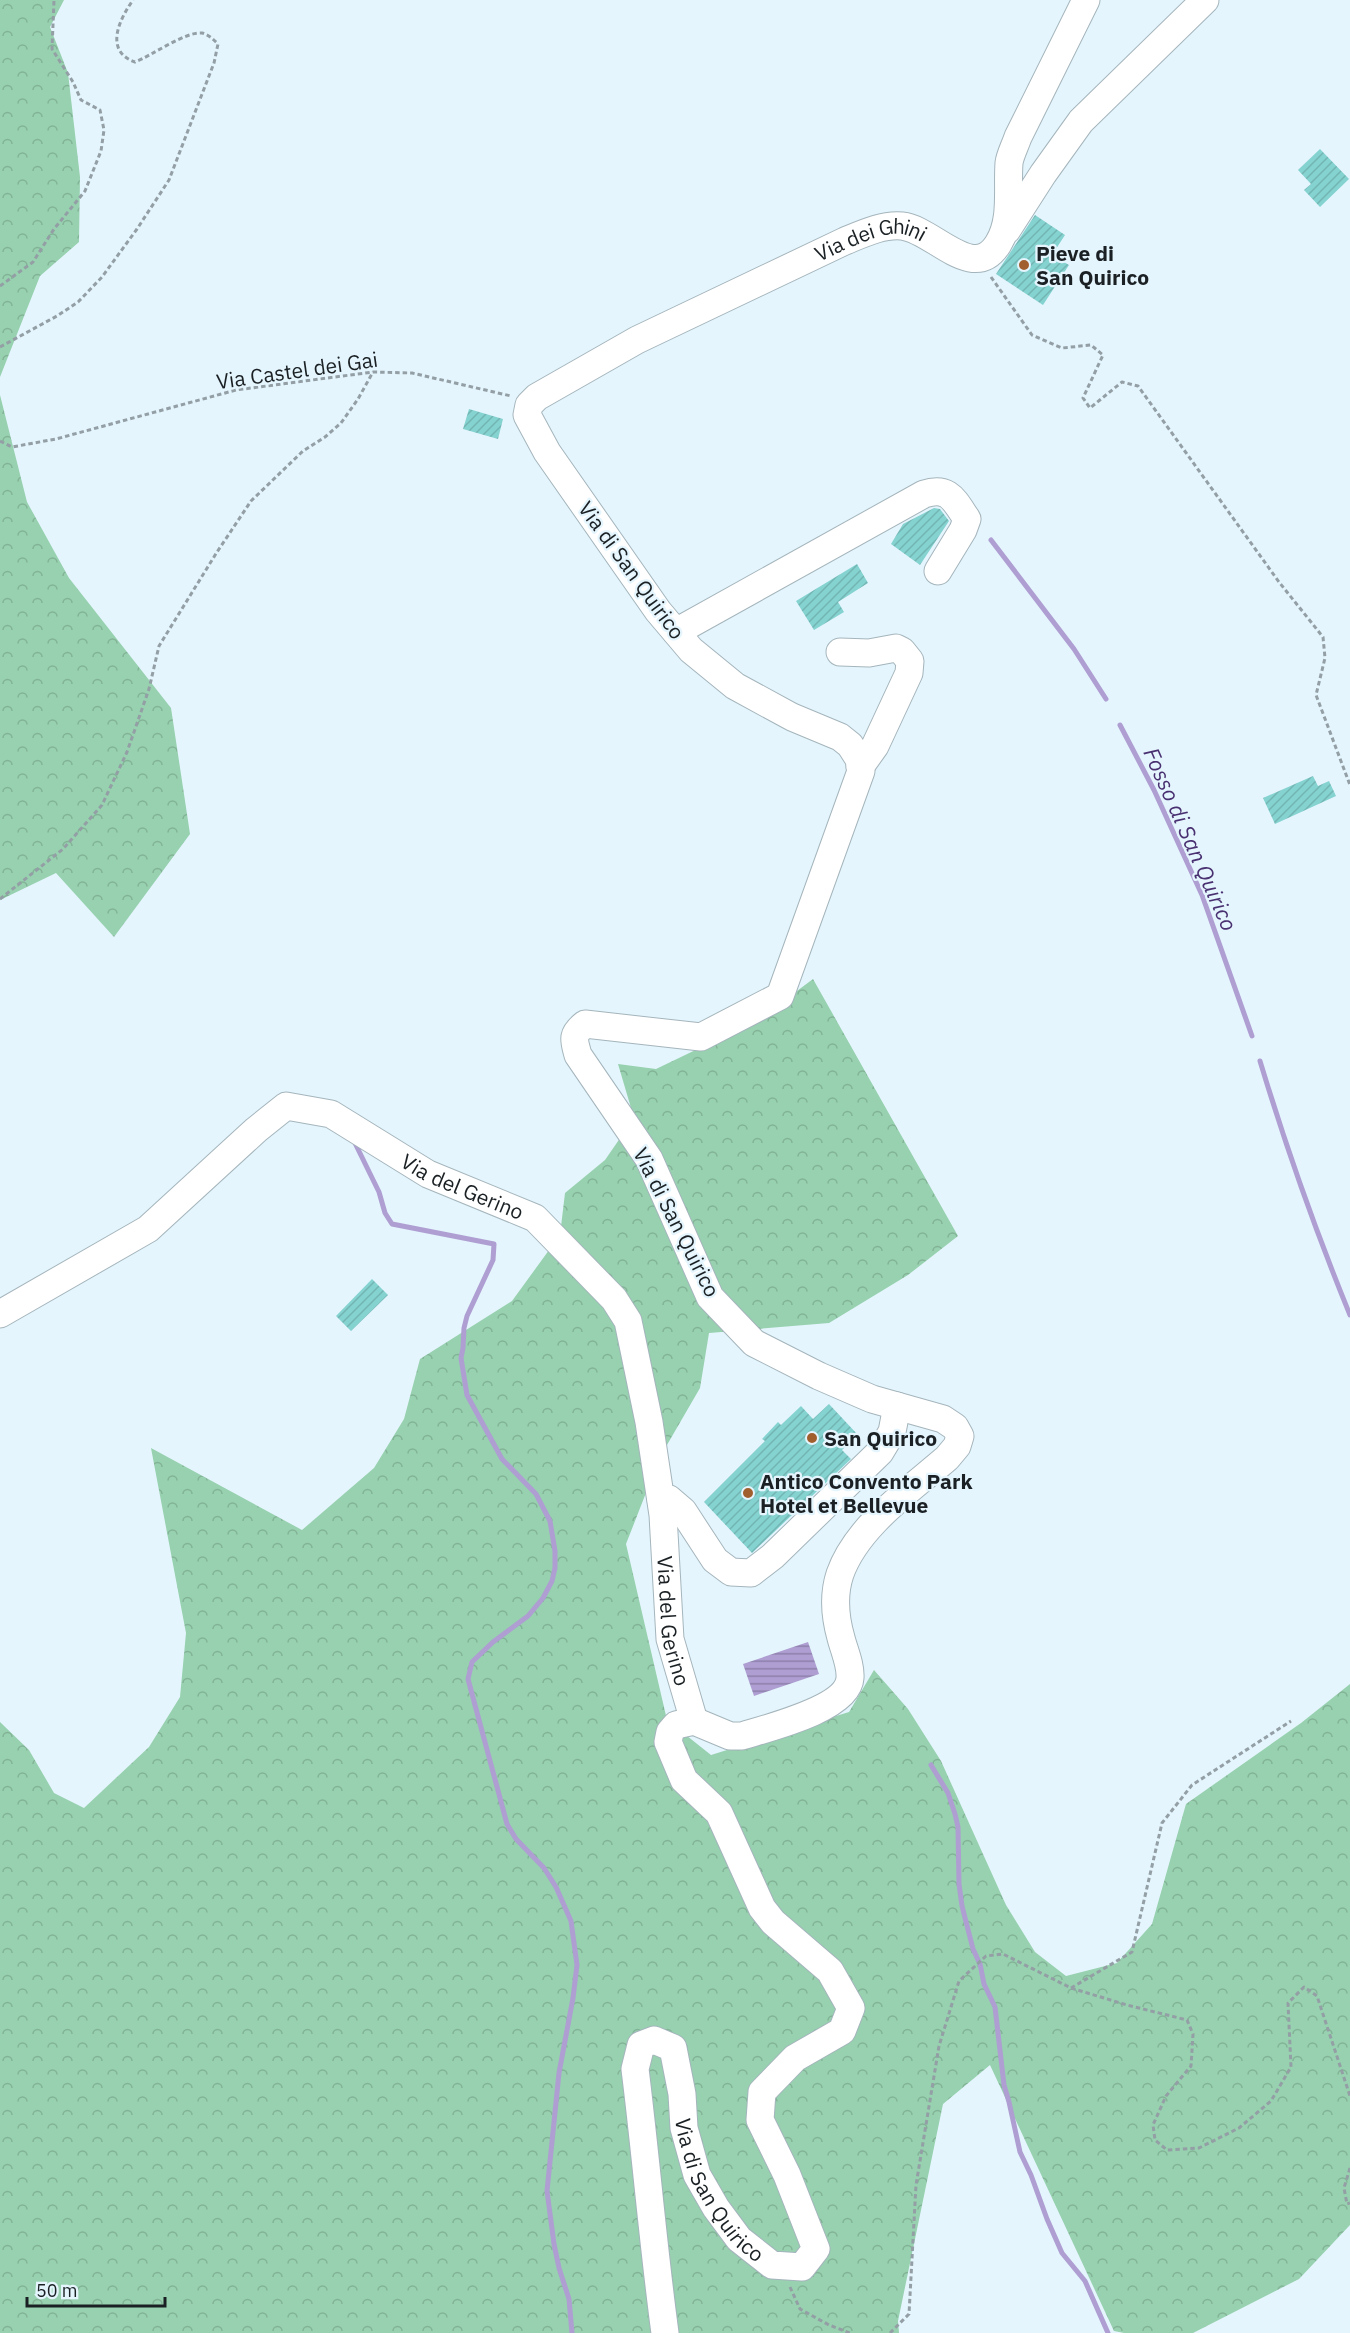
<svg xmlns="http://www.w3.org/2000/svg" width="1350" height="2333" font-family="'IBM Plex Sans',sans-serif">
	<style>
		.forest { fill: url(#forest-crowns) }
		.water { fill: url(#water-rules) }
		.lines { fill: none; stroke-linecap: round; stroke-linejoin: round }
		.stream { stroke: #ae9ed2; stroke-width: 5 }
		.building { fill: url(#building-hatch) }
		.minor-casing { stroke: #a5b5bc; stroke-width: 29 }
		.path { stroke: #939fa5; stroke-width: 3; stroke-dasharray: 4.5 3; stroke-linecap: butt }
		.minor { stroke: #fff; stroke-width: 27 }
		.poi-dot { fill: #a25f2e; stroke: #e4f5fd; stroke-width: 2 }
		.labels { text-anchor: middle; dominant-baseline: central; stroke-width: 4.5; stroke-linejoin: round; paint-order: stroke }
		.street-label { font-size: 21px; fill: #1a2023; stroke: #e4f5fd }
		.poi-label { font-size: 21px; font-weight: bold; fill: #1a2023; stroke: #e4f5fd; text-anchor: start }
		.water-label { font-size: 22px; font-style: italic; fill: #493171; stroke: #e4f5fd }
	</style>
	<defs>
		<pattern id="forest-crowns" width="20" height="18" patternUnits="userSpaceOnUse" patternTransform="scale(1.5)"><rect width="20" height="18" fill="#97d1af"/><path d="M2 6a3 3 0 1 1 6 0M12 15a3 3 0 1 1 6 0" fill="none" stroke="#82b396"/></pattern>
		<pattern id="water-rules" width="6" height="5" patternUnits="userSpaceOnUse" patternTransform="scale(1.5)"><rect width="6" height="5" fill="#ae9ed2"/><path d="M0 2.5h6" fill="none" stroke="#8d80aa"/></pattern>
		<pattern id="building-hatch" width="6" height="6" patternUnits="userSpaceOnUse" patternTransform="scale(1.5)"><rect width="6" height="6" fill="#85d3d1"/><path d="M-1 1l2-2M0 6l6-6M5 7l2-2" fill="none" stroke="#72b5b3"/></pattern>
	</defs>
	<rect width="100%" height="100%" fill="#e4f5fd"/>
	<!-- forest -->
	<path class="forest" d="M0,0h64l-14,27 18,46 12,104 -1,65 -39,34 -40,101z
		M0,395l27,107 42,76 102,130 19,126 -76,103 -58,-64 -56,27z
		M813,979l145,257 -50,39 -79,48 -120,10 -9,55 -40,69 -34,87 41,176 44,35 138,-43 25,-42 34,39 33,52 65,144 29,47 31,24 51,-13 35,-39 34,-120 115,-81 49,-39v541l-51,54 -106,54h-69l-10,-2 -124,-266 -47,39 -45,217 1,12h-899v-611l29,28 25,43 30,15 65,-61 31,-50 6,-64 -35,-185 151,82 72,-62 30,-49 16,-60 92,-58 48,-66 5,-42 40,-33 29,-42 -16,-54 38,5 102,-49z"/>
	<!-- water -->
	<path class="water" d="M808,1642l11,32 -65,22 -11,-32z"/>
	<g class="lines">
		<!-- stream -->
		<path class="stream" d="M991,540l83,109 32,50
			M1120,725l34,65 48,105 50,141
			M1260,1061c26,86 56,171 90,254
			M353,1139l26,53 6,21 7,11 102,20 -1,16 -26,56 -3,12 -1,20 -2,10 6,37 35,64 34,35 14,27 5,30v17l-3,13 -9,17 -15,18 -35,26 -21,20 -4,17 39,145 9,15 28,29 12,19 15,34 6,44 -4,33 -14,75 -12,118 7,53 5,24 10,31 3,34
			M931,1765l17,28 7,21 3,13 1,57 3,22 11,43 7,15 4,20 11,23 9,78 5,17 11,50 11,23 16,44 15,34 23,28 23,52"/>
	</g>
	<!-- building -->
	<path class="building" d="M1320,149l29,30 -29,28 -16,-17 7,-6 -13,-14z
		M1035,215l30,20 -13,20 17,10 -26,40 -47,-31z
		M469,409l34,10 -5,20 -35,-10z
		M934,508l6,1 9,12 -29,44 -29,-21 12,-20z
		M857,564l11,19 -30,19 6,10 -30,18 -18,-29z
		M1313,776l5,10 11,-5 7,15 -61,28 -12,-26z
		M372,1279l16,16 -37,36 -15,-15z
		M829,1404l29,31 -16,15 9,9 -99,94 -48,-51 61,-61 -3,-2 16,-17 3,3 20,-19 12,13z"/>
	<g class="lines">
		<!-- minor casing -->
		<g class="minor-casing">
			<g id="minor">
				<path d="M1007,230l36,-56 38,-53 124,-121"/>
				<path d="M676,632l248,-138c25,-8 30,6 43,25l-4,11 -25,41"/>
				<path d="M840,652l29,1 27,-5 6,3 8,10 -1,12 -34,73 -15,21"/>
				<path id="s1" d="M0,1314l148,-85 108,-99 30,-24 45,8 97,60 107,44 79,81 14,22 21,101 14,93 7,124 24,82"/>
				<path d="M661,1499h8l14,12 32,49 16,12 20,1 22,-17 107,-104 12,-20 5,-26"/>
				<path id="s2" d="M665,2333c-12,-88 -19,-176 -30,-264l6,-24 13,-5 19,8 9,46 2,34 13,47 19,33 23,31 33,26 30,2 14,-18 -29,-74 -27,-55 2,-28 33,-34 47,-27 9,-23 -21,-37 -57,-49 -11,-14 -43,-95 -35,-33 -16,-38 2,-10 6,-7 18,-4 36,15h12c25,-8 106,-27 108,-58 1,-13 -6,-28 -9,-40 -6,-21 -8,-43 -1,-64 17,-48 69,-83 107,-116l10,-12 3,-10 -5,-9 -12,-8 -71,-20 -53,-23 -65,-33 -44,-46 -61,-138 -71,-104c-4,-15 -7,-20 7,-31l116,13 79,-41 81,-225 -2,-12 -9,-14 -10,-8 -48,-20 -57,-31 -44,-36 -33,-39 -111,-159 -20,-37 2,-10 8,-8 100,-57 208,-99c17,-7 38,-17 57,-15 31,3 71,58 96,18 15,-24 9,-54 11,-81 1,-8 6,-17 9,-26l68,-137"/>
			</g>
		</g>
		<!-- path -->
		<path class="path" d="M991,277l41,58 30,13 29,-3 12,10 -20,43 7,10 32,-26 16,4 141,196 44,55 2,21 -9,37 34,90
			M0,286l33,-24 21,-33 31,-38 16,-40 3,-21 -4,-20 -19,-10 -8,-18 -21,-33 2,-49
			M0,347l57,-31 21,-14 24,-25 35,-48 32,-49 45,-117 4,-19c-5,-5 -9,-9 -16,-11 -16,-2 -51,23 -67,29 -31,-11 -16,-42 -2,-62
			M0,441l12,6 44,-8 180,-49 137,-18 39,1 99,23
			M0,899l63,-50 39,-44 25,-53 22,-63 10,-43 58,-94 34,-51 52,-50 22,-14 16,-14 17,-24 15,-27
			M1071,1988l61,-36 30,-129 30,-38 99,-64
			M1350,2168l-6,20 3,16 3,-1
			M790,2287l10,22 29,16 21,8
			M890,2333l19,-19 7,-129 23,-139 20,-65 27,-25 17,-2 68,34 56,17 60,15 6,14 -2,32 -25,30 -13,29 2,15 12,10 32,-2 40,-20 32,-27 20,-34 -3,-64 16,-16 13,9 33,100"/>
		<!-- minor -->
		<use href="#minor" class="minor"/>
	</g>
	<!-- markers -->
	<g class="poi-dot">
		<circle cx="1024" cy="265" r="6"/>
		<circle cx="812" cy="1438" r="6"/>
		<circle cx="748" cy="1493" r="6"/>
	</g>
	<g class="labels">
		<!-- street labels -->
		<g class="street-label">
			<text stroke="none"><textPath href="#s2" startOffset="3704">Via dei Ghini</textPath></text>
			<text transform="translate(297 370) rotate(-8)">Via Castel dei Gai</text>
			<text transform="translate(632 570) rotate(54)">Via di San Quirico</text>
			<text stroke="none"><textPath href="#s1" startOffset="552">Via del Gerino</textPath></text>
			<text transform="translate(677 1222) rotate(63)">Via di San Quirico</text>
			<text stroke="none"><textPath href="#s1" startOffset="1074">Via del Gerino</textPath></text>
			<text stroke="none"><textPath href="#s2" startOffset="478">Via di San Quirico</textPath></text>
		</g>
		<!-- poi labels -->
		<g class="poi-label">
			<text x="1036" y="253">Pieve di<tspan x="1036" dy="24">San Quirico</tspan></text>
			<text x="824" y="1438">San Quirico</text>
			<text x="760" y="1481">Antico Convento Park<tspan x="760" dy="24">Hotel et Bellevue</tspan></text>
		</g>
		<!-- water labels -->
		<g class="water-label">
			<text transform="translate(1191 839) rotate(66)">Fosso di San Quirico</text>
		</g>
	</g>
	<!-- scale -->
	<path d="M27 2297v9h138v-9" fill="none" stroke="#1a2023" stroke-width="3"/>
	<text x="36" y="2297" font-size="18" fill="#1a2023" stroke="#e4f5fd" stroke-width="4.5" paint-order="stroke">50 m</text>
</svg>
